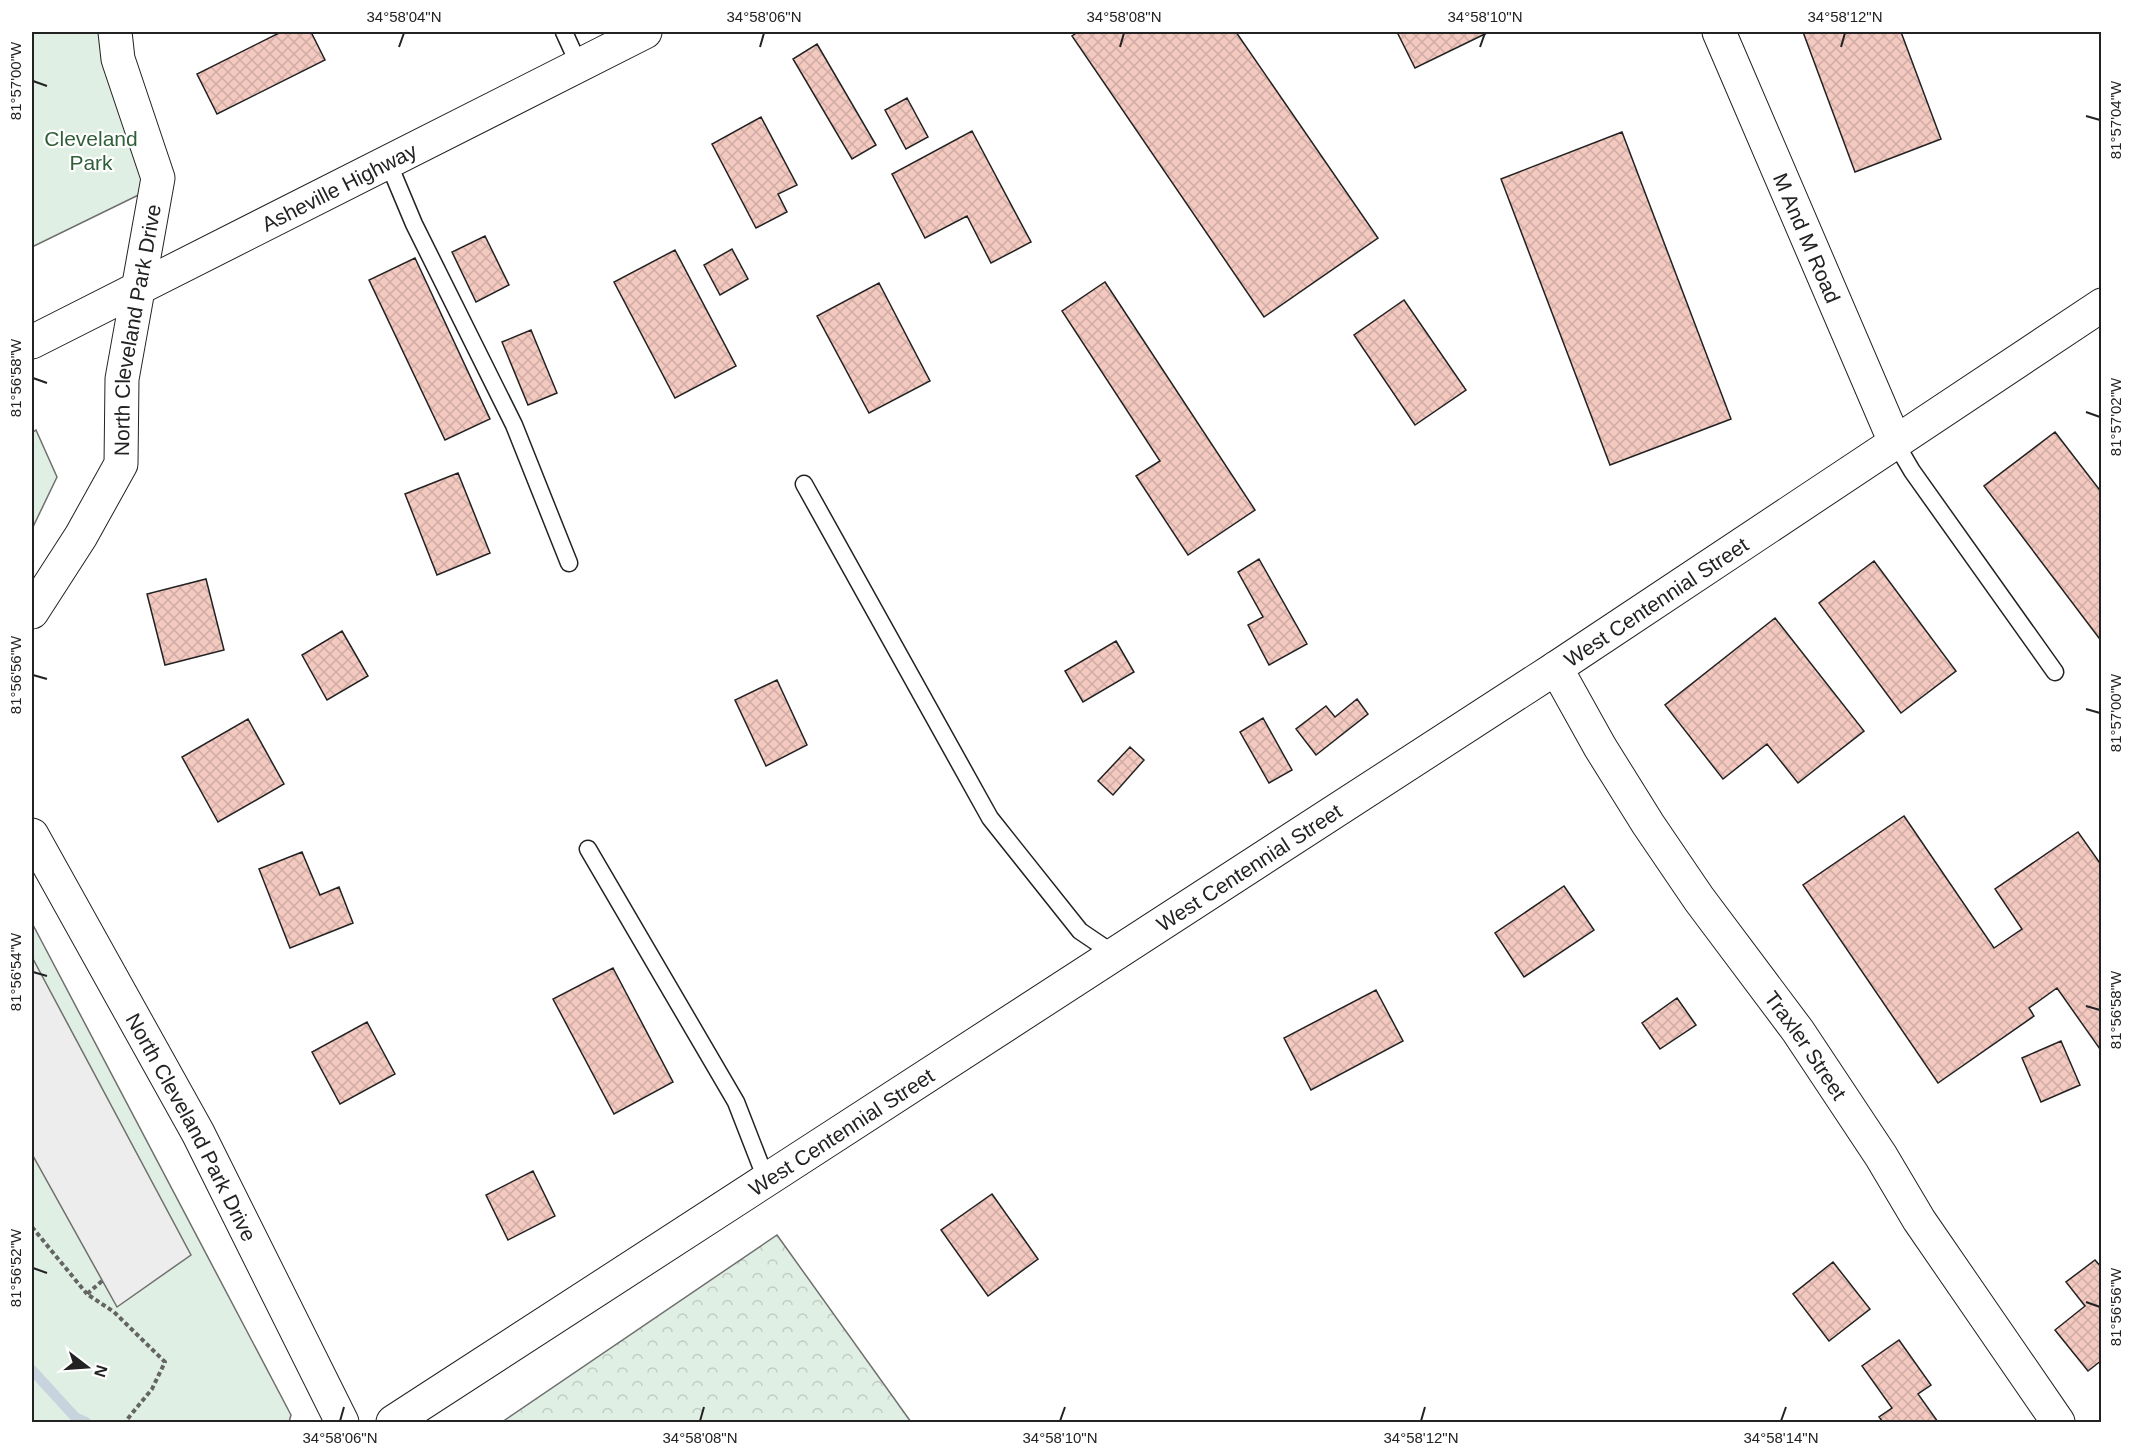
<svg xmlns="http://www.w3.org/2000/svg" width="2133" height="1454" font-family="Arial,sans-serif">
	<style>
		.forest { fill: url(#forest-crowns); stroke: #6f6f6f; stroke-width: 1.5 }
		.green { fill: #e0efe3; stroke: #6f6f6f; stroke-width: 1.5 }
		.parking { fill: #ededed; stroke: #6f6f6f; stroke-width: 1.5 }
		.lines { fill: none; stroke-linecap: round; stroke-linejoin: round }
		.stream { stroke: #c7d3dd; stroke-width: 10 }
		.building { fill: url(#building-cross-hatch); stroke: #222; stroke-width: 1.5 }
		.lane-casing { stroke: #222; stroke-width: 19 }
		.street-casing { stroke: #222; stroke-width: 35 }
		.primary-casing { stroke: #222; stroke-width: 35 }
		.path { stroke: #646464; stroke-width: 4; stroke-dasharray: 4.5 3; stroke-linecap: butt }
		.lane { stroke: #fff; stroke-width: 16 }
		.street { stroke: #fff; stroke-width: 33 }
		.primary { stroke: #fff; stroke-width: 33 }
		.ticks { fill: none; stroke: #222; stroke-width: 2 }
		.labels { text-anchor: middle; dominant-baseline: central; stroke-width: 4.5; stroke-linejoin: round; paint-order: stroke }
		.park-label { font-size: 21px; fill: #2f5e38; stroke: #fff }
		.street-label { font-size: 21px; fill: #222; stroke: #fff }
		.neatline { fill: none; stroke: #222; stroke-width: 2 }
		.ticks-label { font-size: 15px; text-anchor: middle; fill: #222 }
	</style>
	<defs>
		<pattern id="forest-crowns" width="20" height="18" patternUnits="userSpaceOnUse" patternTransform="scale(1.5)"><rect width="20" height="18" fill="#e0efe3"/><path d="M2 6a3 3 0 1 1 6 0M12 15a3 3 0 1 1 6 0" fill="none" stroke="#c0cdc2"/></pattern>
		<pattern id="building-cross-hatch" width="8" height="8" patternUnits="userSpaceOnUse" patternTransform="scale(1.5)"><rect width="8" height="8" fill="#f3c9c0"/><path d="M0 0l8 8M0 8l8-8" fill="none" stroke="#d0aca5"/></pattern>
	</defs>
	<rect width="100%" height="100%" fill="#fff"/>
	<!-- forest -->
	<path class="forest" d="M777,1235l134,187h-409z"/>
	<!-- green -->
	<path class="green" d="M32,32h97l30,153 -127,62z
		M36,430l21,47 -25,52v-96z
		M32,923l259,492 -2,7h-257z"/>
	<!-- parking -->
	<path class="parking" d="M32,957l159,298 -74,52 -85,-153z"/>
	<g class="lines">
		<!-- stream -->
		<path class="stream" d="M32,1370l43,47 11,5"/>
	</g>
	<!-- building -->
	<path class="building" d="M281,32h30l14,28 -108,54 -20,-40z
		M1078,32h158l142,206 -114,79 -192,-281z
		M1397,32h92l-74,36z
		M1803,32h98l40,107 -86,33z
		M817,44l59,101 -24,14 -59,-100z
		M907,98l21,39 -22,12 -21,-39z
		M761,117l36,68 -19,9 9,18 -31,16 -44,-84z
		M972,131l59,111 -40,21 -24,-47 -42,22 -33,-64z
		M1622,132l109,287 -121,46 -109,-286z
		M485,236l24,49 -33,17 -24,-50z
		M732,249l16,30 -28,16 -16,-30z
		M675,250l61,116 -61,32 -61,-116z
		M415,258l75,161 -45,21 -76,-160z
		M1105,282l150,228 -67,45 -52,-79 24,-15 -98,-150z
		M879,283l51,98 -61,32 -52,-97z
		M1404,300l62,90 -51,35 -61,-90z
		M531,330l26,63 -29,12 -26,-63z
		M2055,432l47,61v149l-118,-156z
		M458,473l32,80 -53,22 -32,-81z
		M1259,559l48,85 -38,21 -21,-40 15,-8 -25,-45z
		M1874,561l82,110 -55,42 -82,-110z
		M206,579l18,71 -59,15 -18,-71z
		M1775,618l89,113 -66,52 -31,-39 -44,35 -58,-74z
		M342,631l26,45 -41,24 -25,-45z
		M1116,641l18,31 -51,30 -18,-31z
		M777,680l30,65 -41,21 -31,-66z
		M1357,699l11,15 -52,41 -20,-26 30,-23 9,11z
		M1263,718l29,52 -23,13 -29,-51z
		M248,719l36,65 -66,38 -36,-65z
		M1130,747l14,13 -31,35 -15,-14z
		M1904,816l90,132 28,-19 -27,-40 83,-57 24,34v186l-45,-64 -28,20 5,8 -96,67 -135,-198z
		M302,852l18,43 19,-8 14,36 -63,25 -31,-79z
		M1564,886l30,44 -70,47 -29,-44z
		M613,968l60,114 -59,32 -61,-115z
		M1376,990l27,51 -92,49 -27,-52z
		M1677,998l19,27 -36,24 -18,-26z
		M367,1022l28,52 -55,30 -28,-52z
		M2061,1041l19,44 -39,17 -19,-44z
		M533,1171l22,45 -47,24 -22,-45z
		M992,1194l46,65 -50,37 -47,-66z
		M2095,1260l7,8v92l-14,11 -33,-41 30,-24 -19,-24z
		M1833,1262l37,47 -41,32 -36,-47z
		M1899,1340l32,45 -13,9 20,28h-55l-4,-5 13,-9 -30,-42z"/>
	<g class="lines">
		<!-- lane casing -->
		<g class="lane-casing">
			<path id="lane" d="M564,32l15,33
				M388,162l26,62 100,201 55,138
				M1895,442l17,29 143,201
				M804,484l186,334 90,113 34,23
				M588,849l148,253 30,77"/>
		</g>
		<!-- street casing -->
		<g class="street-casing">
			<g id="street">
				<path id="s1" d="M1719,32l176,410"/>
				<path id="s2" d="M32,612l49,-76 40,-72 1,-85 36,-201 -40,-119 -3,-27"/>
				<path id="s3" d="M1556,668l44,79 48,77 51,75 99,132 83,125 38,64 139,202"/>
				<path id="s4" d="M32,835l166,298 144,289"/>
				<path id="s5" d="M393,1422l1163,-754 546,-363"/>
			</g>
		</g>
		<!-- primary casing -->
		<g class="primary-casing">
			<g id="primary">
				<path id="s6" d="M32,342l613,-310"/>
			</g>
		</g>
		<!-- path -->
		<path class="path" d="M32,1227l55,67
			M102,1281l-15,13 27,18 51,50 -13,27 -27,33"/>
		<!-- lane -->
		<use href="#lane" class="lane"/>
		<!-- street -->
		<use href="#street" class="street"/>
		<!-- primary -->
		<use href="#primary" class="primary"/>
	</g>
	<!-- ticks -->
	<path class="ticks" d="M399,47l5,-14M760,47l4,-14M1120,47l4,-14M1480,47l5,-14M1841,47l4,-14M33,81l14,5M2086,116l14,4M33,378l14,5M2086,412l14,5M33,675l14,4M2086,709l14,4M33,972l14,4M2086,1006l14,4M33,1268l14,5M2086,1302l14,5M340,1421l4,-14M700,1421l4,-14M1060,1421l5,-14M1421,1421l4,-14M1781,1421l5,-14"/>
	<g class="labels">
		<!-- park labels -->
		<g class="park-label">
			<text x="91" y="138">Cleveland<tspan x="91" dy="24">Park</tspan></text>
		</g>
		<!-- street labels -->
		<g class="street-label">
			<text stroke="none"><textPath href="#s6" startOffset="344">Asheville Highway</textPath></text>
			<text stroke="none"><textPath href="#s1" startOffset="224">M And M Road</textPath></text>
			<text stroke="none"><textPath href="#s2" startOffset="308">North Cleveland Park Drive</textPath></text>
			<text stroke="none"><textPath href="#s5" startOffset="1506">West Centennial Street</textPath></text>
			<text stroke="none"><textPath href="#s5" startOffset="1020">West Centennial Street</textPath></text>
			<text stroke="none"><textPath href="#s3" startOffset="453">Traxler Street</textPath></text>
			<text stroke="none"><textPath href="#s4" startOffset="333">North Cleveland Park Drive</textPath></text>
			<text stroke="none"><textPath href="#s5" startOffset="534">West Centennial Street</textPath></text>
		</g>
	</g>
	<!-- border -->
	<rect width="2133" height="1454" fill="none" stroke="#ffffff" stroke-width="66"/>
	<!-- north arrow -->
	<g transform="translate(87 1367) rotate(107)" stroke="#ffffff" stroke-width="4.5" paint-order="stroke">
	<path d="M0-4.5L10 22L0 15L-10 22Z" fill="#222222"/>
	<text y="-9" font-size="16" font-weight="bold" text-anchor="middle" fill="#222222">N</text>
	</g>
	<rect x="33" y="33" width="2067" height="1388" class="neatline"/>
	<g class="ticks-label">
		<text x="404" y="22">34°58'04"N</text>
		<text x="764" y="22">34°58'06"N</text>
		<text x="1124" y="22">34°58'08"N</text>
		<text x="1485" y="22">34°58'10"N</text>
		<text x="1845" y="22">34°58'12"N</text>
		<text transform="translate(16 81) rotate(-90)" y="5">81°57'00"W</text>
		<text transform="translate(2116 120) rotate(-90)" y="5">81°57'04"W</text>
		<text transform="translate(16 378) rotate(-90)" y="5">81°56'58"W</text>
		<text transform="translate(2116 417) rotate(-90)" y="5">81°57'02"W</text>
		<text transform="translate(16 675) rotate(-90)" y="5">81°56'56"W</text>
		<text transform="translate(2116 713) rotate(-90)" y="5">81°57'00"W</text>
		<text transform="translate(16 972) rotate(-90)" y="5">81°56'54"W</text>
		<text transform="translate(2116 1010) rotate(-90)" y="5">81°56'58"W</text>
		<text transform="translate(16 1268) rotate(-90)" y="5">81°56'52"W</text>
		<text transform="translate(2116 1307) rotate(-90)" y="5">81°56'56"W</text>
		<text x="340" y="1443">34°58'06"N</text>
		<text x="700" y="1443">34°58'08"N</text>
		<text x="1060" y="1443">34°58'10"N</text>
		<text x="1421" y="1443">34°58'12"N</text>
		<text x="1781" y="1443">34°58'14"N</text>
	</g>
</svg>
